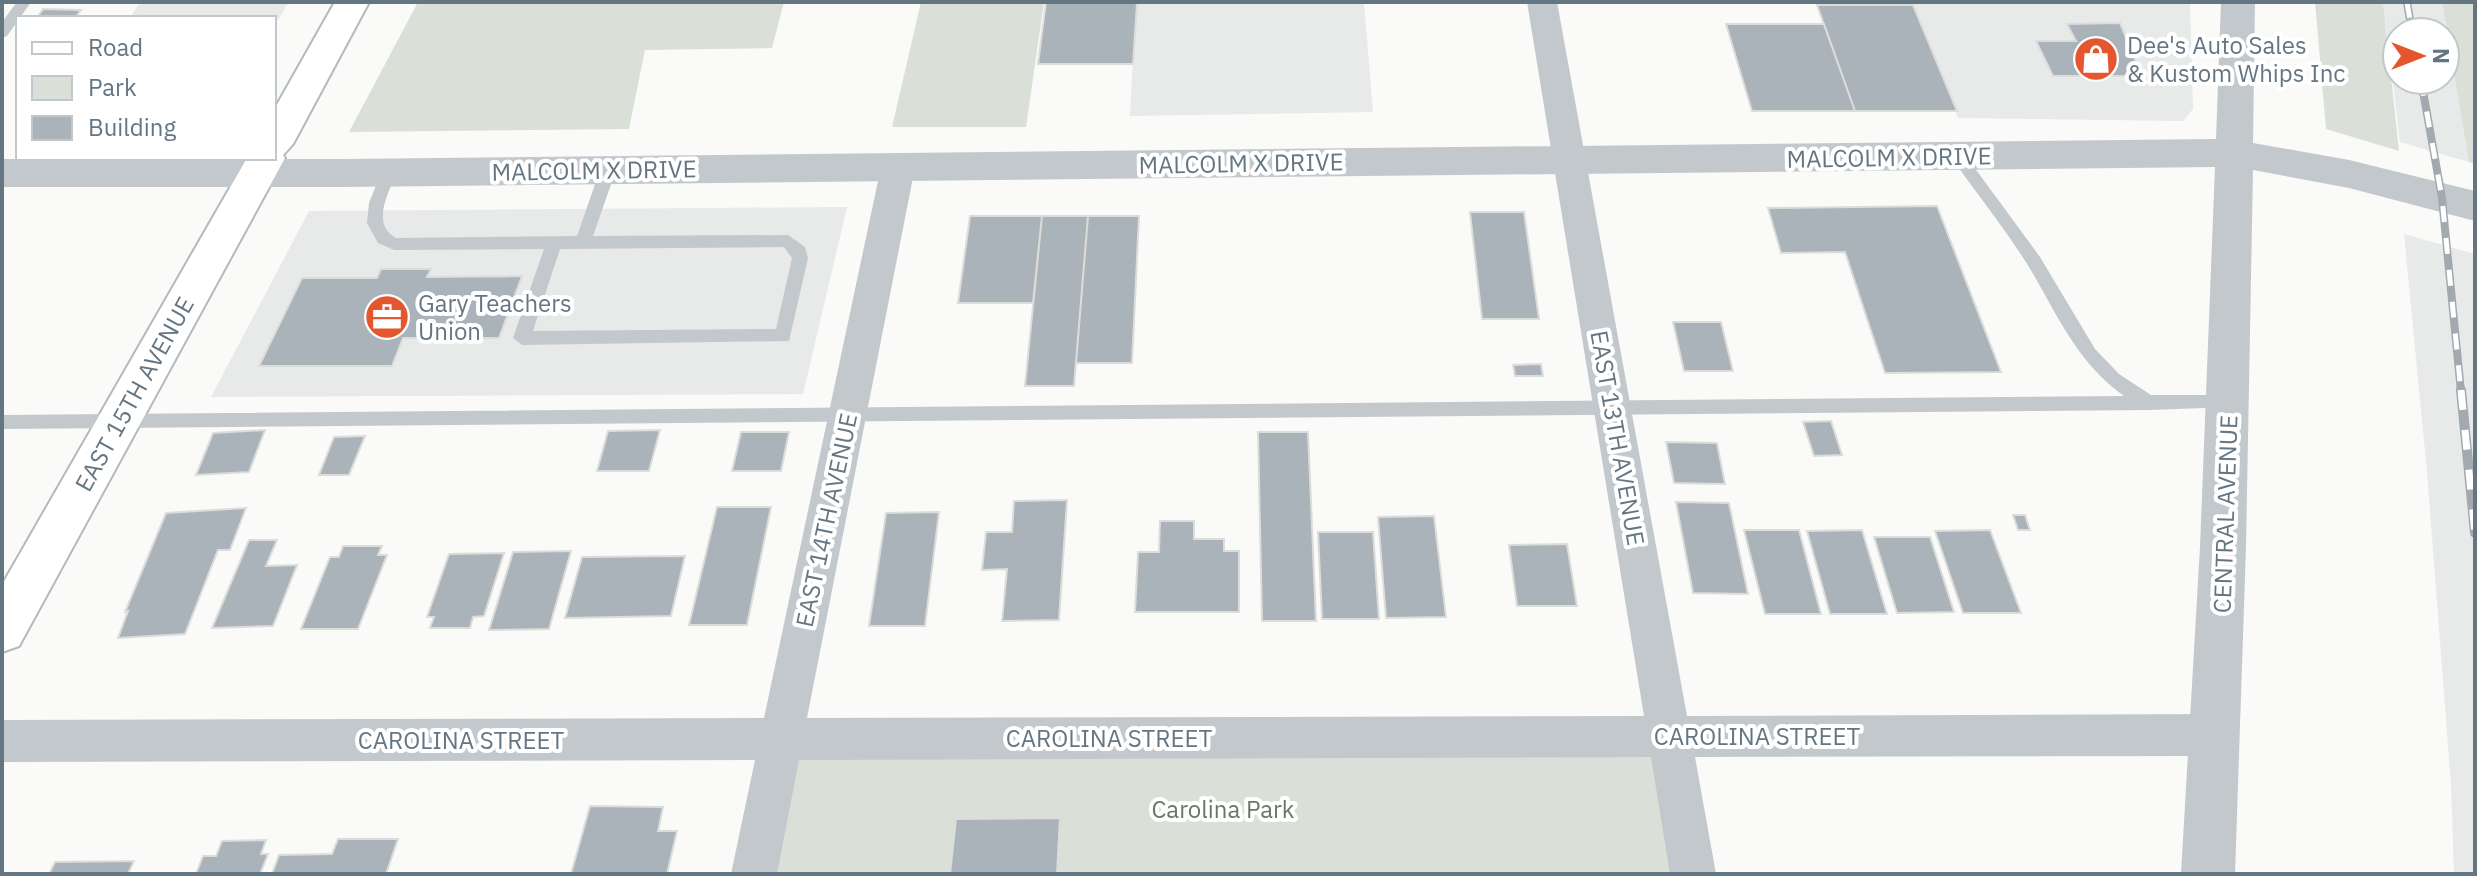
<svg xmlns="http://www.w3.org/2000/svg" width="2477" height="876" font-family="'IBM Plex Sans',sans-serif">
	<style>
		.built { fill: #e8e9e9; fill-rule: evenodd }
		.green { fill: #dadfd7 }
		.building { fill: #aab3b9; stroke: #dcdcda; stroke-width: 2 }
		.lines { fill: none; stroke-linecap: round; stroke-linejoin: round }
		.secondary-casing { stroke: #b3babf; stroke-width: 4 }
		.service { fill: #c3c8cc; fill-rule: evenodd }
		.minor { fill: #c3c8cc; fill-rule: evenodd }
		.tertiary { fill: #c3c8cc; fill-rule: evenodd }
		.secondary { fill: #fff; fill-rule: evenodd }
		.rail-far1-casing { stroke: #a2aab0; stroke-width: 8 }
		.rail-casing { stroke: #a2aab0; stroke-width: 10 }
		.rail-far1 { stroke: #fff; stroke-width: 5; stroke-dasharray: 16; stroke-linecap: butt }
		.rail { stroke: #fff; stroke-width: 7; stroke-dasharray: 20; stroke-linecap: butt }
		.labels { text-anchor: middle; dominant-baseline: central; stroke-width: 8; stroke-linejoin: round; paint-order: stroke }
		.poi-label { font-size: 24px; fill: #657683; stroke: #fff; text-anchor: start }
		.street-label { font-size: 24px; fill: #657683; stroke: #fff }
		.park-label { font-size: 24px; fill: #687a64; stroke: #fff }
	</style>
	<rect width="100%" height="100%" fill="#fafaf8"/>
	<!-- built -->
	<path class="built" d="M140,2h149l-15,24v-8h-144z
		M1136,2h228l9,110 -243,4z
		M1910,2h280l3,107 -10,12 -225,-3z
		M2383,2h59l27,160 -69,-20zM2397,32h48v48h-48z
		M847,207l-44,187 -592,3 98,-186z
		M2404,234l71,20v620h-21l-3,-89 -24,-313z"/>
	<!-- green -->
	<path class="green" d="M418,2h366l-12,46 -127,2 -16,79 -280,3z
		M921,2h123l-18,125h-134z
		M2315,2h68l16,149 -73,-22z
		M2442,2h33v162l-6,-2z
		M796,744l855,1 23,129h-902z"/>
	<!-- building -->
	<path class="building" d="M1046,2h91l-4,62h-95z
		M1817,5h96l44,106h-102z
		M43,9l38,1 -6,8h-38z
		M2120,23l22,53h-89l-17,-35h40l-9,-17z
		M1726,24h98l31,87h-103z
		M1937,206l64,166 -116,1 -40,-121 -64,1 -13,-45z
		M1470,212h54l15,107h-57z
		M970,216h72l-9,87h-75z
		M1042,216h46l-14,170h-49z
		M1088,216h51l-7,147h-56z
		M381,269h50l-4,8 95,-1 -23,62h-96l-11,28h-133l43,-88h75z
		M1673,322h48l12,49h-49z
		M1541,364l2,12h-28l-2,-11z
		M1831,421l11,34 -28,1 -11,-34z
		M265,430l-16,42 -53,3 17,-42z
		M660,430l-11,41h-52l11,-40z
		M741,432h48l-8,39h-49z
		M1258,432h50l8,189h-54z
		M365,436l-16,39h-30l15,-38z
		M1666,442l51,1 8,41 -51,-1z
		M1067,500l-8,120 -57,1 5,-52 -25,1 4,-38h26l2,-31z
		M1676,502l53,1 19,91 -55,-1z
		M717,507h54l-24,118h-58z
		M246,508l-16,42h-12l-33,84 -67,4 10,-27 -3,1 41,-99z
		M939,512l-14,114h-56l17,-113z
		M2013,515h12l5,15h-12z
		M1434,516l12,101 -60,1 -8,-101z
		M1160,521h34v18h30v12h15v61h-104l3,-60h21z
		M1744,530h55l22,84h-56z
		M1862,530l25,84h-57l-23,-83z
		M1990,530l31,83h-58l-28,-82z
		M1318,532h55l6,87h-57z
		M1874,537h56l24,75 -57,1z
		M249,540h28l-11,26 31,-1 -24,61 -61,2z
		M1567,544l10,62h-60l-8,-61z
		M343,546h39l-4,9h9l-29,74h-57l29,-72h9z
		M571,551l-22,78 -60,1 24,-78z
		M504,553l-20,63 -11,1 -3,11h-40l4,-11h-7l22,-63z
		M685,556l-14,60 -106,2 17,-61z
		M590,806l73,1 -5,24h19l-10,43h-96z
		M1060,818l-3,56h-107l6,-55z
		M338,839h60l-12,35h-114l7,-19 53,-1z
		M266,840l-5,14h7l-8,20h-64l7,-18h13l6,-15z
		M134,861l-6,13h-79l6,-12z"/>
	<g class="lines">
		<!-- secondary casing -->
		<g class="secondary-casing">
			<path id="secondary" d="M335,2h34l-76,142 -10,11 2,3 -266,488 -17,6v-67l245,-427h27v-48z"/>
		</g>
		<!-- service -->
		<path class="service" d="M17,2h14l-24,34 -5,2v-16z
			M1958,150l5,2 77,105 55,92 24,25 32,21h77l6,2 3,5 -3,5 -86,3 -2146,19v-14l2122,-19c-47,-33 -67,-82 -95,-129 -23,-37 -51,-72 -76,-107l-3,-4 3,-4z
			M608,164l8,6 -23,66 195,-1 17,12 3,11 -19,83 -267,4 -9,-7 31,-89 -150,1 -16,-7 -11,-20 2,-20 14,-35 6,-2 8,6c-8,20 -27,52 -1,66l181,-2 23,-66zM784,247l8,11 -16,71 -243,2 27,-82z"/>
		<!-- minor -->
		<path class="minor" d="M1527,2h30l130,714 530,-2 15,6 7,15 -7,15 -15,6 -522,1 21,117h-46l-19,-117 -852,3 -22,114h-46l24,-114 -753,2v-42l762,-2 117,-551 5,-9 12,-3 12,3 5,9 -108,551 837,-2z"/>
		<!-- tertiary -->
		<path class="tertiary" d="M2221,2h34l-2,141 96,17 126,31v30l-126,-33 -96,-18 -7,377 -11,327h-54l19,-327 15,-380 -1873,20h-340v-28h340l1874,-20z"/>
		<!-- secondary -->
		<use href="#secondary" class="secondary"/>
		<!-- rail-far1 casing -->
		<g class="rail-far1-casing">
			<path id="rail-far1" d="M2407,2l5,30
				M2421,80l21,118 19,194"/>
		</g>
		<!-- rail casing -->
		<g class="rail-casing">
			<path id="rail" d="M2461,390l14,143"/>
		</g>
		<!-- rail-far1 -->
		<use href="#rail-far1" class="rail-far1"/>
		<!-- rail -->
		<use href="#rail" class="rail"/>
	</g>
	<!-- icons -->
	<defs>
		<g id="shop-disc" transform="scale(2.3)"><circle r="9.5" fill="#e4572e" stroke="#fff"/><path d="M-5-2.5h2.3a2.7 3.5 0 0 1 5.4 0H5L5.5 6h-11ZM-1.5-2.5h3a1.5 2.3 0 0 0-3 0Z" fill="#fff"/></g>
		<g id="office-disc" transform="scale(2.3)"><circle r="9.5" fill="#e4572e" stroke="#fff"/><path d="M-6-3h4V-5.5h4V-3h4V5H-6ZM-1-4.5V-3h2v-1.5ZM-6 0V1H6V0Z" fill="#fff"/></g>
	</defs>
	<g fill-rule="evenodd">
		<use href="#shop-disc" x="2096" y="59"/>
		<use href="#office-disc" x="387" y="317"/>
	</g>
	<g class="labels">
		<!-- poi labels -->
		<g class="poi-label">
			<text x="2127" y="45">Dee's Auto Sales<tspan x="2127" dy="28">&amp; Kustom Whips Inc</tspan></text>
			<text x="418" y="303">Gary Teachers<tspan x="418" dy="28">Union</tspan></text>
		</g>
		<!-- street labels -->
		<g class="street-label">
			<text transform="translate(1889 157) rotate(-1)">MALCOLM X DRIVE</text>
			<text transform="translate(1241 163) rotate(-1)">MALCOLM X DRIVE</text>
			<text transform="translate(594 170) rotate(-1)">MALCOLM X DRIVE</text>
			<text transform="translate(134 394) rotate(-61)">EAST 15TH AVENUE</text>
			<text transform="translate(1618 438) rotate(80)">EAST 13TH AVENUE</text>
			<text transform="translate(2225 514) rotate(-88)">CENTRAL AVENUE</text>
			<text transform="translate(826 520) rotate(-78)">EAST 14TH AVENUE</text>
			<text x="1757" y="736">CAROLINA STREET</text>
			<text x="1109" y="738">CAROLINA STREET</text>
			<text x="461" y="740">CAROLINA STREET</text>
		</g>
		<!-- park labels -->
		<g class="park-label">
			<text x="1223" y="809">Carolina Park</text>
		</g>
	</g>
	<!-- border -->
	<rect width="2477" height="876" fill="none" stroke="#657683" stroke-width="8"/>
	<!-- legend -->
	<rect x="16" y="16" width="260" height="144" fill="#ffffff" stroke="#c1c8cd" stroke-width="2"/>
	<rect x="32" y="42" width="40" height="12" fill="#ffffff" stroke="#c1c8cd" stroke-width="2"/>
	<text x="88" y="56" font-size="24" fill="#657683">Road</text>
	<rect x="32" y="76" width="40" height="24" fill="#dadfd7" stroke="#c1c8cd" stroke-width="2"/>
	<text x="88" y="96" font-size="24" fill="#657683">Park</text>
	<rect x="32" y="116" width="40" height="24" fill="#aab3b9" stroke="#c1c8cd" stroke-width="2"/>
	<text x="88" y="136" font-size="24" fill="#657683">Building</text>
	<!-- north arrow -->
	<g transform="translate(2421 56) rotate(90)"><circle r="38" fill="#ffffff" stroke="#c1c8cd" stroke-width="2"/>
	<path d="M0-6L14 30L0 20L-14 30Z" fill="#e4572e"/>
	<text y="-12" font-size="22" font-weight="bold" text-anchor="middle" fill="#657683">N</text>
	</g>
</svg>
